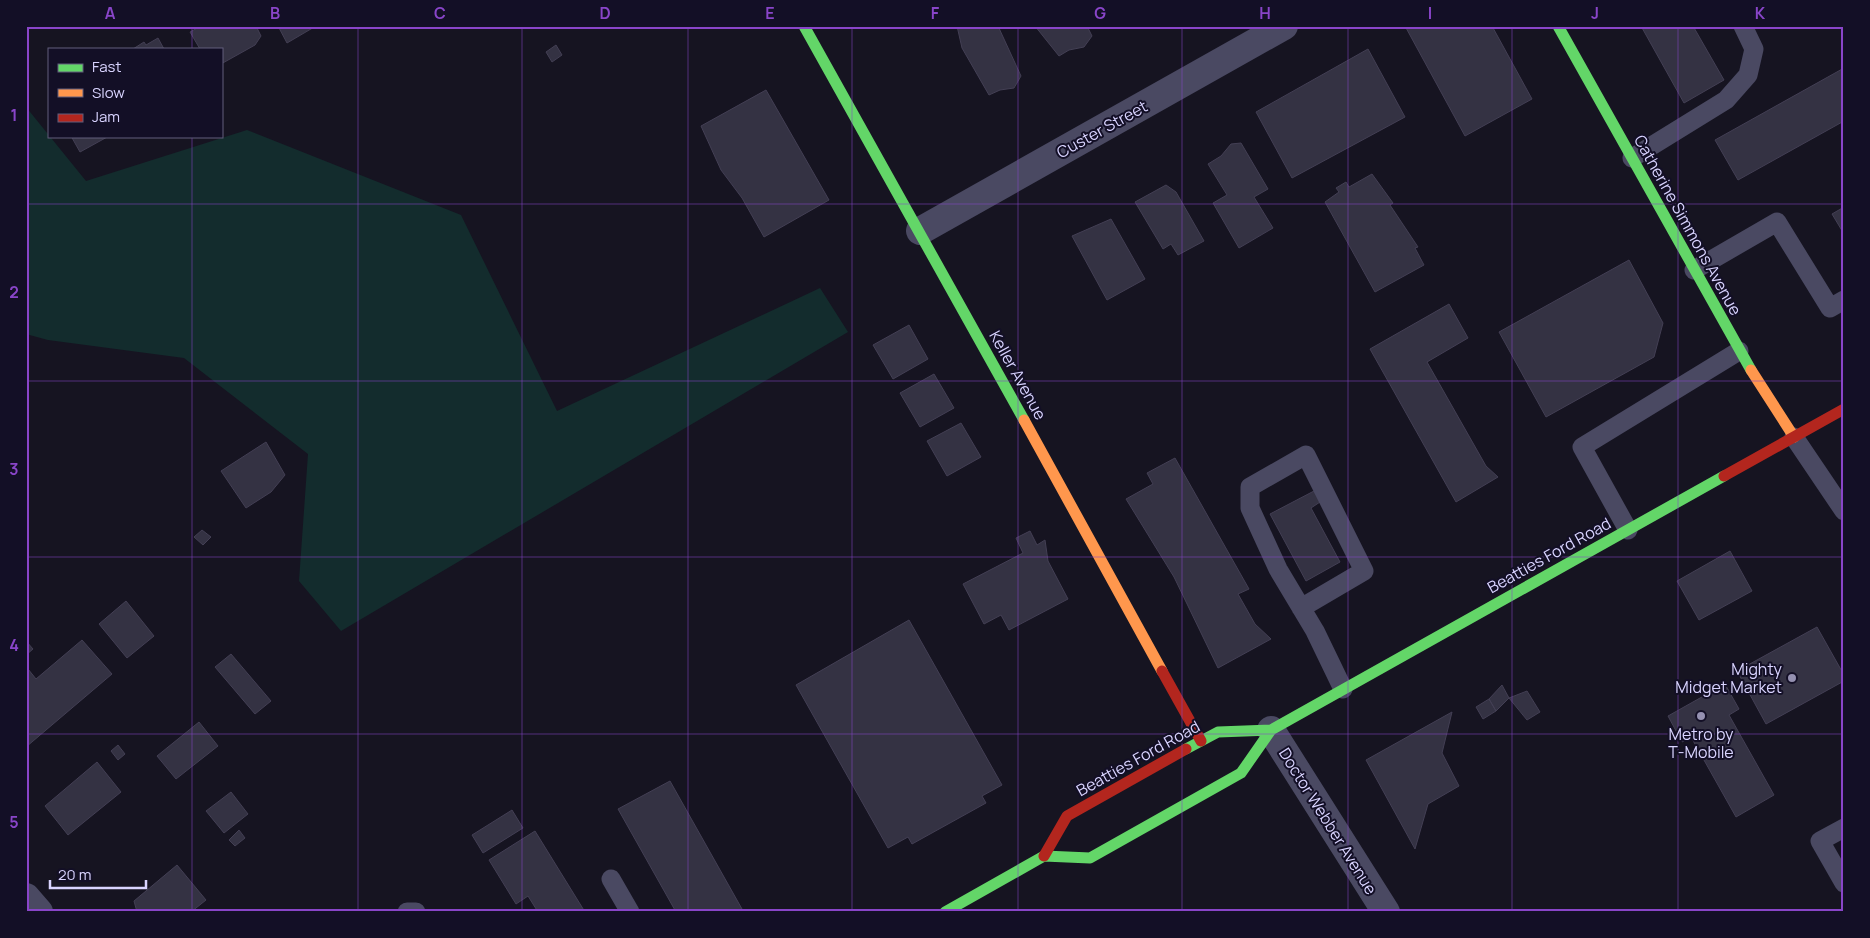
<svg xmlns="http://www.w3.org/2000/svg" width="1870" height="938" font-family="Manrope,sans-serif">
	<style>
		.green { fill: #132c2d }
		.building { fill: #343243; stroke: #433f54 }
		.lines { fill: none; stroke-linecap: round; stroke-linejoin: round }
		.lane { stroke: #4a4962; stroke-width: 19 }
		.street { stroke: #4a4962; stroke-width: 28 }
		.fast { stroke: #63d668; stroke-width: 11 }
		.slow { stroke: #ff974d; stroke-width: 11 }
		.jam { stroke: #b3261e; stroke-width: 11 }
		.grid { fill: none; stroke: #8945c9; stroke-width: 1; stroke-opacity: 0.55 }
		.poi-dot { fill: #9591b1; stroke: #130f26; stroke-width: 2 }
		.labels { text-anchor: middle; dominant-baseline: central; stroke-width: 4; stroke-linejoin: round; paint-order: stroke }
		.street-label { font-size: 16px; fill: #d9d4ff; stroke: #130f26 }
		.poi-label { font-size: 16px; fill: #d9d4ff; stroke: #130f26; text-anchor: end }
		.neatline { fill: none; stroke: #8945c9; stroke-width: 2 }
		.grid-label { font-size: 16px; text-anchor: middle; font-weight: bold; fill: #8945c9 }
	</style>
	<rect width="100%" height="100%" fill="#161421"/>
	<!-- green -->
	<path class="green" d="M26,107l60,74 161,-51 214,85 96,196 263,-123 28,44 -507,299 -42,-50 9,-127 -124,-96 -136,-18 -22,-6z"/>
	<!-- building -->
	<path class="building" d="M201,26h55l5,10 -6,9 -34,19v-15h-21l-10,-17z
		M278,26h38l-29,17z
		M957,26h41l23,50 -7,12 -14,2 -11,5 -27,-47z
		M1035,26h52l5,10 -8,11 -15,3 -10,6z
		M1405,26h87l40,73 -67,37z
		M1641,26h52l31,54 -40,23z
		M158,38l6,11h-31l11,-7 2,3z
		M556,45l6,10 -10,7 -6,-10z
		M1368,49l37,68 -113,61 -36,-66z
		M1844,68v53l-106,59 -23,-40z
		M766,90l63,110 -65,37 -22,-39 -21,-28 -20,-44z
		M71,136h38l-29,16z
		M1241,143l27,46 -14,8 19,31 -34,20 -26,-45 14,-8 -19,-31 13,-8 10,-12z
		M1372,174l21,29 -3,2 28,42 -3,1 9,17 -49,27 -50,-90 14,-10 -3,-4 10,-6 3,5z
		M1166,185l10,7 28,49 -26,14 -7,-11 -8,5 -28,-47z
		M1844,207v27l-12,-20z
		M1111,219l34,60 -38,21 -35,-64z
		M1629,260l34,63 -9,34 -108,60 -47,-85z
		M1449,304l19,34 -41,24 59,104 12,11 -42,25 -86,-153z
		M909,325l19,34 -35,20 -20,-34z
		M934,374l20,34 -34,19 -20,-34z
		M961,423l20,34 -34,19 -20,-35z
		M266,442l19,33 -14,17 -25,16 -25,-37z
		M1175,458l74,131 -11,5 17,30 16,15 -53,29 -44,-91 -48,-78 27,-15 -6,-11z
		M1314,491l6,11 -9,6 29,54 -34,19 -36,-67z
		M202,530l9,7 -8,8 -9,-8z
		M1030,531l7,14 8,-5 3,21 20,38 -59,31 -8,-15 -17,9 -21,-40 60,-31 -7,-15z
		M1730,551l22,40 -53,29 -22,-39z
		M126,601l28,35 -27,22 -28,-34z
		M909,620l93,165 -20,11 4,7 -74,41 -4,-7 -20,11 -92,-163z
		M1817,627l27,48v6l-78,43 -29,-53z
		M82,640l30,34 -86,73v-76l2,-2 8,10z
		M26,641l7,8 -7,6z
		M231,654l40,47 -16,13 -40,-47z
		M1725,684l14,25 -10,6 45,80 -38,22 -45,-80 -9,5 -14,-26z
		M1502,685l7,13 -13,13 -7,-12z
		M1527,691l13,21 -13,8 -18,-22z
		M1489,699l7,12 -13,8 -7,-12z
		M1452,712l-10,41 17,33 -31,18 -13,45 -49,-89z
		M199,722l19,24 -42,33 -19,-23z
		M118,745l7,9 -7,6 -7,-9z
		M97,762l24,30 -53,43 -23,-29z
		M670,781l72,128 -5,3h-61l-58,-103z
		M231,792l17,22 -24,19 -18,-22z
		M512,810l11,18 -40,25 -11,-18z
		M239,830l6,8 -10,8 -6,-6z
		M535,831l50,81h-47l-10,-16 -12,8 -27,-44z
		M177,865l29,35 -15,12h-54l-3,-11z"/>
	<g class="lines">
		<!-- lane -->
		<path class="lane" d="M1632,158l94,-58 22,-25 6,-26 -11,-23
			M1694,270l83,-48 53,86 14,-8
			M1794,437l50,74
			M1628,530l-46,-83 157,-96
			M1301,608l63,-37 -58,-116 -56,32v21l28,61 37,62 28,58
			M1844,828l-24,13 24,42
			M611,879l19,33
			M407,912h9"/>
		<!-- street -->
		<path class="street" d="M920,231l364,-205
			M1271,730l115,182
			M26,897l13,15"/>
		<!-- fast -->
		<path class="fast" d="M804,26l220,394
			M1558,26l193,344
			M1186,749l32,-17 53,-2 453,-254
			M945,912l99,-56 46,2 151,-85 30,-43"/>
		<!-- slow -->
		<path class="slow" d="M1751,370l43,67
			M1024,420l138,251"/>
		<!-- jam -->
		<path class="jam" d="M1724,476l120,-67
			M1162,671l39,70
			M1044,856l23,-40 119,-67"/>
	</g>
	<!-- grid -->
	<path class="grid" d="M192,26v23M358,26v886M522,26v886M688,26v886M852,26v886M1018,26v886M1182,26v886M1348,26v886M1512,26v886M1678,26v886M192,136v776M26,204h1818M26,381h1818M26,557h1818M26,734h1818"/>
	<!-- markers -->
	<g class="poi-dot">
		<circle cx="1792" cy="678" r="5"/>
		<circle cx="1701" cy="716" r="5"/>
	</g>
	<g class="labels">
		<!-- street labels -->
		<g class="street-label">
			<text transform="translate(1102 129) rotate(-29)">Custer Street</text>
			<text transform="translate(1688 225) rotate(61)">Catherine Simmons Avenue</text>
			<text transform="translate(1018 375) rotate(61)">Keller Avenue</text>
			<text transform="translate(1549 555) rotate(-29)">Beatties Ford Road</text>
			<text transform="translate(1138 758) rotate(-29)">Beatties Ford Road</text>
			<text transform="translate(1328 821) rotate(58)">Doctor Webber Avenue</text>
		</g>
		<!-- poi labels -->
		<g class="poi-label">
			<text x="1782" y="669">Mighty<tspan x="1782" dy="18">Midget Market</tspan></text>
			<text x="1701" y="734" text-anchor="middle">Metro by<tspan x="1701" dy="18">T-Mobile</tspan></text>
		</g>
	</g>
	<!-- border -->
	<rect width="1870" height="938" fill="none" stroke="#130f26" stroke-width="55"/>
	<!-- legend -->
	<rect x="48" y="48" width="175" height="90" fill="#130f26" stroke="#625e7d"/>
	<rect x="58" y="64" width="25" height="8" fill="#63d668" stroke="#625e7d"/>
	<text x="92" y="72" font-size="15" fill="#d9d4ff">Fast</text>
	<rect x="58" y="89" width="25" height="8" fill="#ff974d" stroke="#625e7d"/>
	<text x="92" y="98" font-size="15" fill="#d9d4ff">Slow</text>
	<rect x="58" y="114" width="25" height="8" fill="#b3261e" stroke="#625e7d"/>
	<text x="92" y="122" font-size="15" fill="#d9d4ff">Jam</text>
	<!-- scale -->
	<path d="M50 880v8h96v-8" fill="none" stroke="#d9d4ff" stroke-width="2.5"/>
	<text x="58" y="880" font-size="15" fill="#d9d4ff" stroke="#130f26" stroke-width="4" paint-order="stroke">20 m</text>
	<rect x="28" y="28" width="1814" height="882" class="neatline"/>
	<g class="grid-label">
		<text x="110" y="19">A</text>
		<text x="275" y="19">B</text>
		<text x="440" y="19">C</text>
		<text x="605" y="19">D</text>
		<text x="770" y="19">E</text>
		<text x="935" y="19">F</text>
		<text x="1100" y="19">G</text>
		<text x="1265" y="19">H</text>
		<text x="1430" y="19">I</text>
		<text x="1595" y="19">J</text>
		<text x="1760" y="19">K</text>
		<text x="14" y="121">1</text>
		<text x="14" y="298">2</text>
		<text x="14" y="475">3</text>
		<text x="14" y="651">4</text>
		<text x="14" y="828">5</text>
	</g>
</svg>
